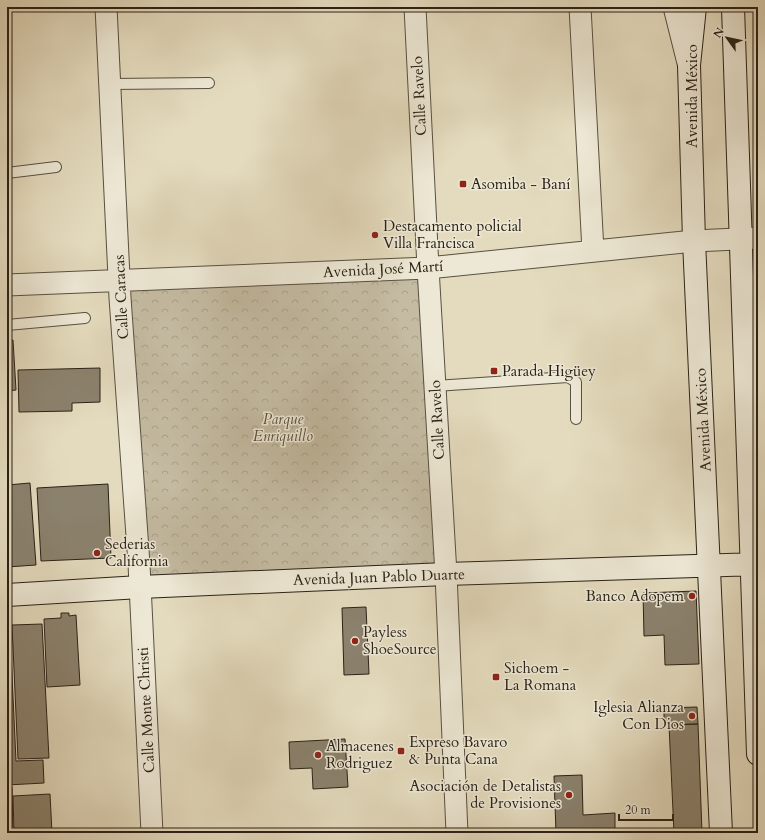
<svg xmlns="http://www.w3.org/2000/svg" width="765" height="840" font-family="Cardo,serif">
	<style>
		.forest { fill: url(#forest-crowns); stroke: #776e5c }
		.building { fill: #8b826e; stroke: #2a2117 }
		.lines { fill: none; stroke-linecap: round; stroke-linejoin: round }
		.lane-casing { stroke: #585041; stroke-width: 12 }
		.street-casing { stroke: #585041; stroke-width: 23 }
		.secondary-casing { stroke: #2a2117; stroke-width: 24 }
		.lane { stroke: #ede8d5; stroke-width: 10 }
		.street { stroke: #ede8d5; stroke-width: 21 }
		.secondary { stroke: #ede8d5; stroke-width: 22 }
		.poi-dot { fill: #8f2418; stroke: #ede8d5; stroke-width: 1.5 }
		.labels { text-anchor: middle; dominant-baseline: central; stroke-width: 3; stroke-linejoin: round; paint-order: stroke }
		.street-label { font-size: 15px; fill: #2a2117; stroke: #ede8d5 }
		.poi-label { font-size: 15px; fill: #2a2117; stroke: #ede8d5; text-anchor: start }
		.park-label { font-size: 15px; font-style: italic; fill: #584f41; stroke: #ede8d5 }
	</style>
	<defs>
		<pattern id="forest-crowns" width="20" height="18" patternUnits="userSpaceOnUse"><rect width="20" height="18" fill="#c4bba2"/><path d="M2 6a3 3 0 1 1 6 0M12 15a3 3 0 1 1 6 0" fill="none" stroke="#a9a08b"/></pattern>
	</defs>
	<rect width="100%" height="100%" fill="#e4dbbe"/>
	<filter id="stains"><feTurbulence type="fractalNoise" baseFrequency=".005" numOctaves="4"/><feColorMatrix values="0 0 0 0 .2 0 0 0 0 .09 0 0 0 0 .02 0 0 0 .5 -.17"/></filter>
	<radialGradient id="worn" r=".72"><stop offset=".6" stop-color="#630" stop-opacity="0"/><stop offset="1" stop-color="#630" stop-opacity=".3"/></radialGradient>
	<!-- forest -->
	<path class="forest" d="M428,268l18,306 -306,13 -21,-306z"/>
	<!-- building -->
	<path class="building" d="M13,340l3,50 -9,1v-50z
		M100,368v34l-28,1v8l-53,1 -1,-42z
		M30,483l6,82 -29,2v-82z
		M108,484l3,74 -70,3 -4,-73z
		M696,591l3,73 -34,1 -1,-30 -20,1 -1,-43z
		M366,607l3,67 -25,1 -2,-67z
		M61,613h8v3l7,-1 4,70 -33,2 -3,-68 17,-1z
		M42,624l7,134 -31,1 -6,-134z
		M7,632h3l6,129 27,-1 1,23 -37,2z
		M697,707l1,17 -34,1v-17z
		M698,724l4,109h-28l-5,-108z
		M345,739l3,48 -35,2 -1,-21 -22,1 -1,-27z
		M582,775l1,40 32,-2v20h-59l-2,-57z
		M12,787l1,46h-6v-45z
		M50,794l2,39h-38l-1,-37z"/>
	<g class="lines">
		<!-- lane casing -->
		<g class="lane-casing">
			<path id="lane" d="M110,84l99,-1
				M7,173l49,-6
				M7,325l78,-7
				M435,386l133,-9 8,5v37"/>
		</g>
		<!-- street casing -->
		<g class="street-casing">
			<path id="street" d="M106,7l14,291 19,266 13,269
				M415,7l13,261 18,306 11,259
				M580,7l13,244
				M674,7l14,56
				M7,285l421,-17 266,-27 64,-3"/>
		</g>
		<!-- secondary casing -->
		<g class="secondary-casing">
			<path id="secondary" d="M695,7l-6,58 5,176 27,592
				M733,7l25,747
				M7,595l133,-8 306,-13 312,-10"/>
		</g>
		<!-- lane -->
		<use href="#lane" class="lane"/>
		<!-- street -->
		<use href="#street" class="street"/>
		<!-- secondary -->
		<use href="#secondary" class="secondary"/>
	</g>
	<!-- markers -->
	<g class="poi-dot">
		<rect x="459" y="180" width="8" height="8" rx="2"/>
		<circle cx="375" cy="235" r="4"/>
		<rect x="490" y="367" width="8" height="8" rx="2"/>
		<circle cx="97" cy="553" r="4"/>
		<circle cx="692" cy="596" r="4"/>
		<circle cx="355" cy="641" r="4"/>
		<rect x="492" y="673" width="8" height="8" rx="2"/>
		<circle cx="692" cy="716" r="4"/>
		<rect x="397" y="747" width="8" height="8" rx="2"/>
		<circle cx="318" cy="755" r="4"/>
		<circle cx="569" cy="795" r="4"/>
	</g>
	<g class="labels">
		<!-- street labels -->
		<g class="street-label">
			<text transform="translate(419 96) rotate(-93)">Calle Ravelo</text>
			<text transform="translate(692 96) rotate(-90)">Avenida México</text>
			<text transform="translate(383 269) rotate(-3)">Avenida José Martí</text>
			<text transform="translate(121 297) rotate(-93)">Calle Caracas</text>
			<text transform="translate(437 420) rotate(-93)">Calle Ravelo</text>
			<text transform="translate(703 420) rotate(-93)">Avenida México</text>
			<text transform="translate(379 577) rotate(-2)">Avenida Juan Pablo Duarte</text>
			<text transform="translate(146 710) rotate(-93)">Calle Monte Christi</text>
		</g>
		<!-- poi labels -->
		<g class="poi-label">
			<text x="471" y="184">Asomiba - Baní</text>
			<text x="383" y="226">Destacamento policial<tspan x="383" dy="17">Villa Francisca</tspan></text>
			<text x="502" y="371">Parada Higüey</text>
			<text x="105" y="544">Sederias<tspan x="105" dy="17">California</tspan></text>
			<text x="684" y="596" text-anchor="end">Banco Adopem</text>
			<text x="363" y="632">Payless<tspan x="363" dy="17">ShoeSource</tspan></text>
			<text x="504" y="668">Sichoem -<tspan x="504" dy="17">La Romana</tspan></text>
			<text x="684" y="707" text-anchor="end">Iglesia Alianza<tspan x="684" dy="17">Con Dios</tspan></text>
			<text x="409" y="742">Expreso Bavaro<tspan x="409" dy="17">&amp; Punta Cana</tspan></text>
			<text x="326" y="746">Almacenes<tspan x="326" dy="17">Rodriguez</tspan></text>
			<text x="561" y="786" text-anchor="end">Asociación de Detalistas<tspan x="561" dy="17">de Provisiones</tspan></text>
		</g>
		<!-- park labels -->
		<g class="park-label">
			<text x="283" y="419">Parque<tspan x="283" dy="17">Enriquillo</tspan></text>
		</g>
	</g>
	<!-- margin -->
	<rect width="765" height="840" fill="none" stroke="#e4dbbe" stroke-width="24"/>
	<rect x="8" y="8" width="749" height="824" fill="none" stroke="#2a2117" stroke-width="2"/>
	<rect x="12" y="12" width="741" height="816" fill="none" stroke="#2a2117"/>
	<!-- north arrow -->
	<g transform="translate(727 38) rotate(303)" stroke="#ede8d5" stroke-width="3" paint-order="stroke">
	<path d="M0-3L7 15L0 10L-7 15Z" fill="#2a2117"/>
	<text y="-6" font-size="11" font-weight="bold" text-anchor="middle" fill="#2a2117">N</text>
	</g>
	<!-- scale -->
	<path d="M619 814v6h54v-6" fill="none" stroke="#2a2117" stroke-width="2"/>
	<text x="625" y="814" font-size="12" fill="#2a2117" stroke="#ede8d5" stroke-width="3" paint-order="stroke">20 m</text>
	<rect width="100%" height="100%" filter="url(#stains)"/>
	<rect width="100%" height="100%" fill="url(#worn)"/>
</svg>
